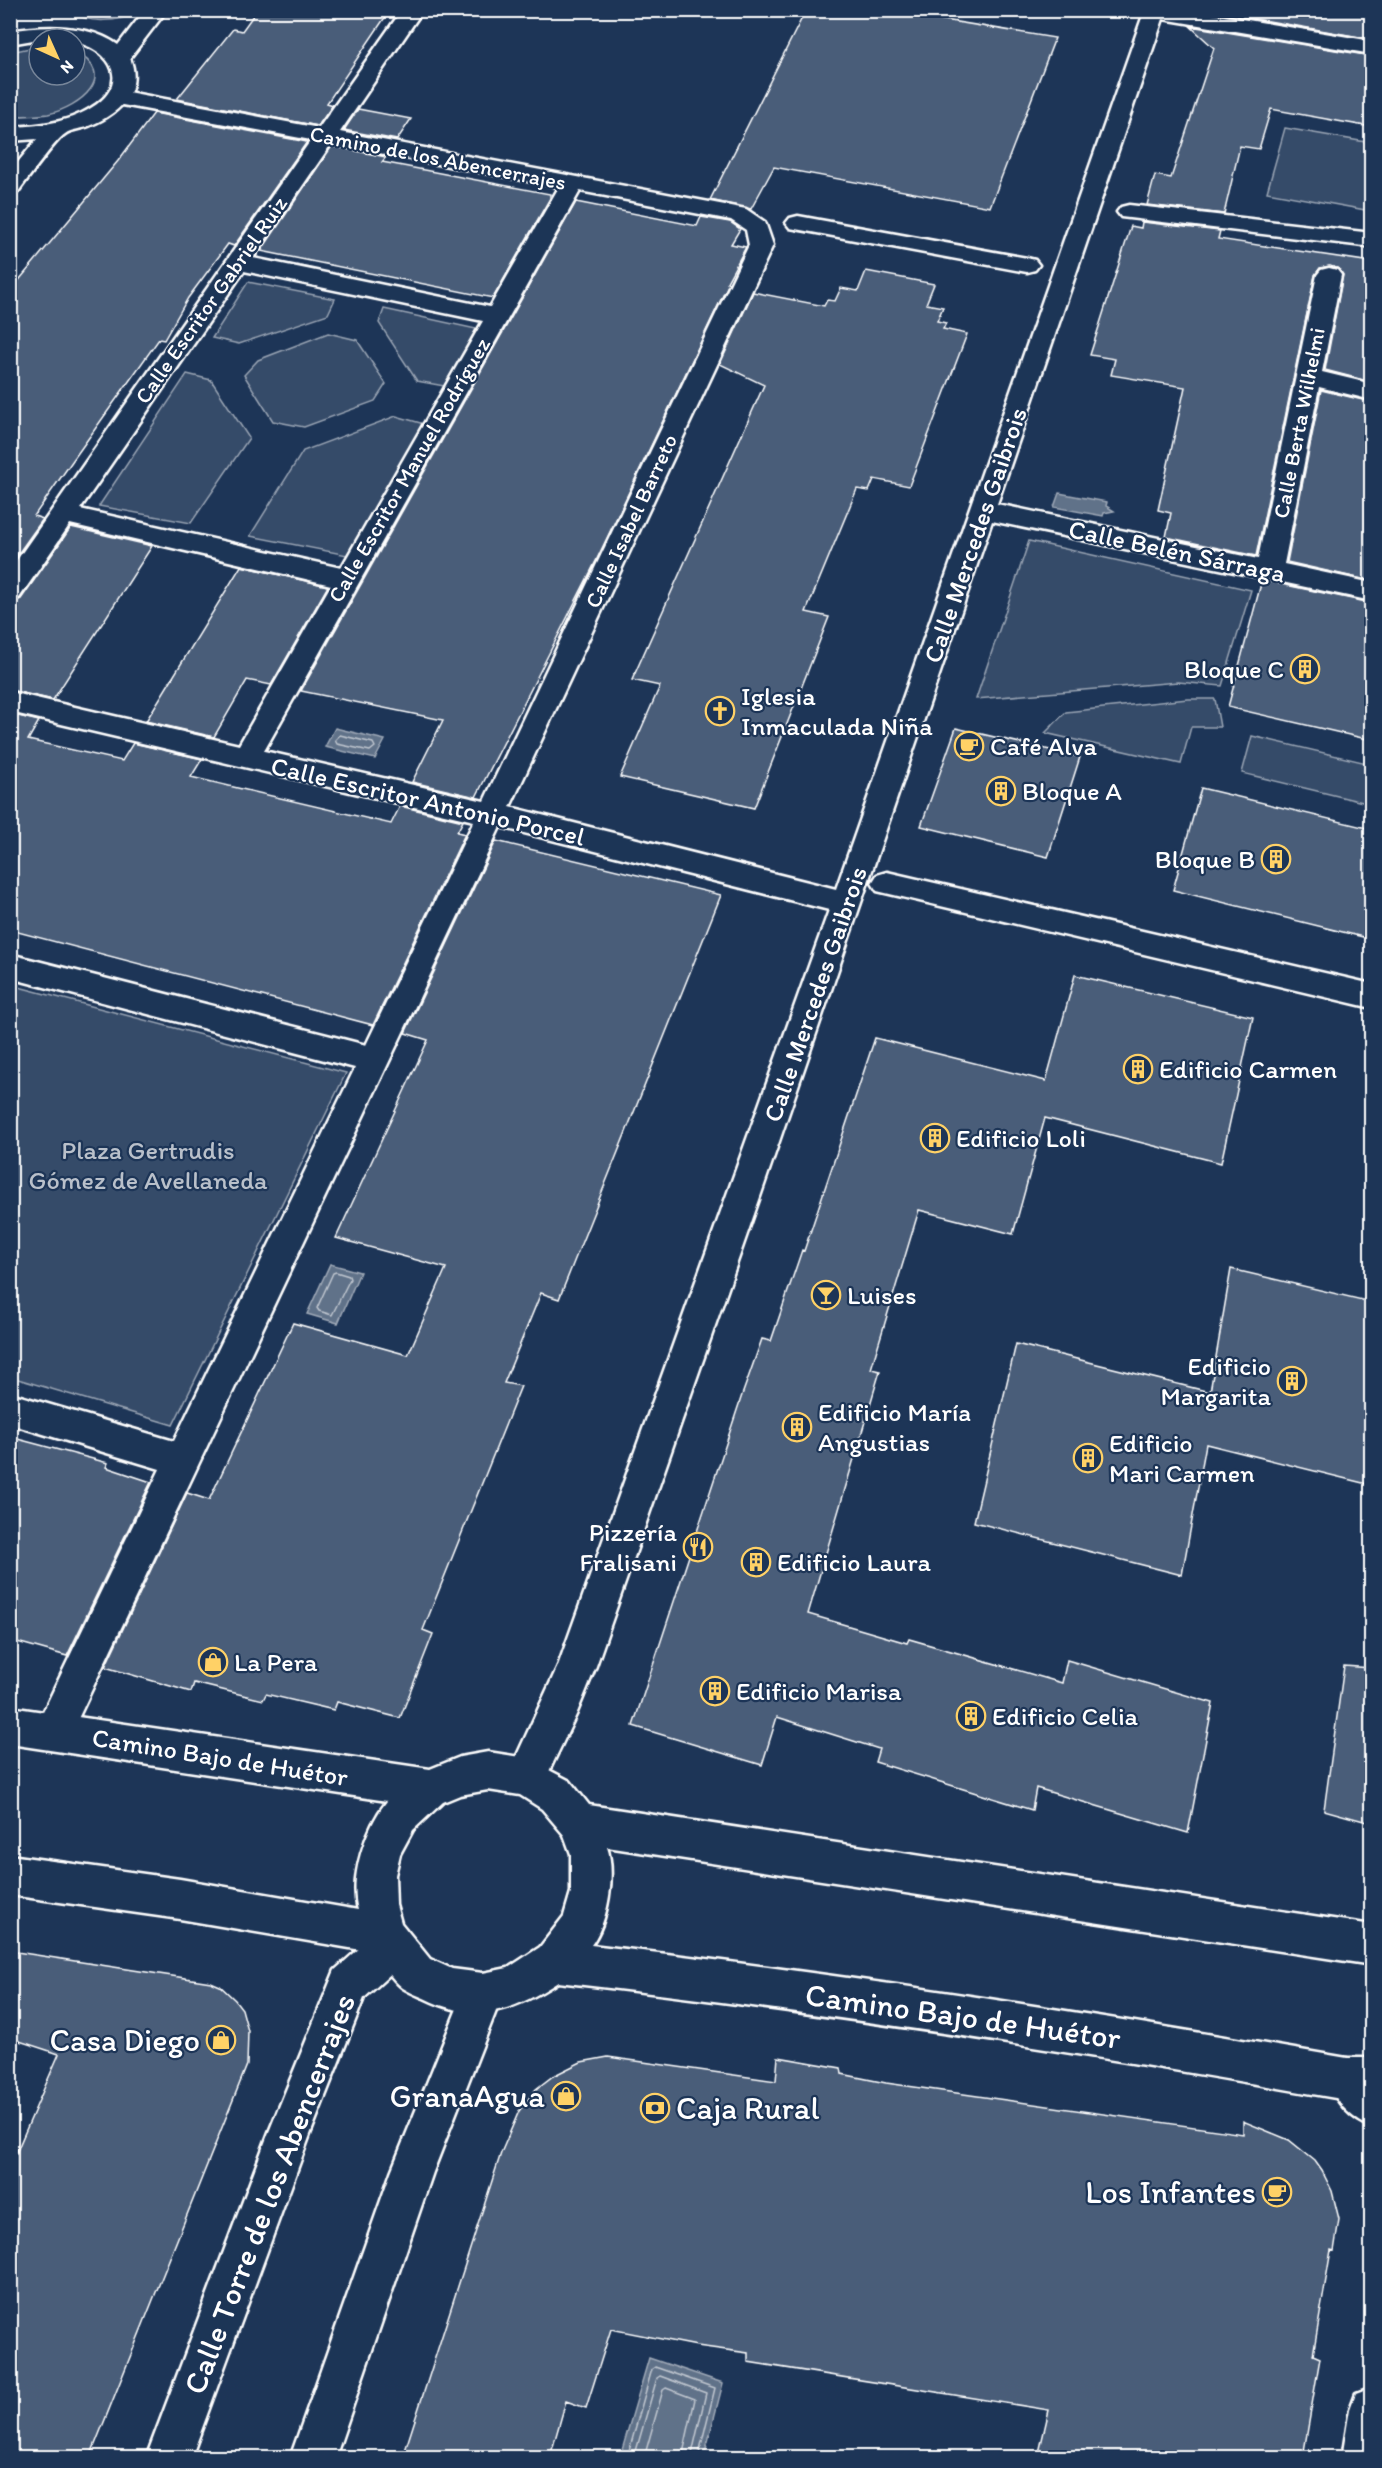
<svg xmlns="http://www.w3.org/2000/svg" width="1382" height="2468" font-family="Itim,sans-serif">
	<style>
		.green { fill: #364b69; stroke: #9aa5b4; stroke-width: 1.5 }
		.water { fill: #617289; stroke: #a0aab8; stroke-width: 1.5 }
		.lines { fill: none; stroke-linecap: round; stroke-linejoin: round }
		.shore { stroke: #c0c7d0; stroke-width: 1.5 }
		.building { fill: #4a5d79; stroke: #fff; stroke-width: 1.5 }
		.minor-casing { stroke: #fff; stroke-width: 5 }
		.major-casing { stroke: #fff; stroke-width: 5 }
		.minor { fill: #1d3557; fill-rule: evenodd }
		.major { fill: #1d3557; fill-rule: evenodd }
		.labels { text-anchor: middle; dominant-baseline: central; stroke-width: 4.5; stroke-linejoin: round; paint-order: stroke }
		.far-street-label { font-size: 22px; fill: #fff; stroke: #1d3557 }
		.street-label { font-size: 26px; fill: #fff; stroke: #1d3557 }
		.poi-label { font-size: 26px; fill: #fff; stroke: #1d3557; text-anchor: start }
		.park-label { font-size: 26px; fill: #b9c0ca; stroke: #1d3557 }
		.near-street-label { font-size: 32px; fill: #fff; stroke: #1d3557 }
		.near-poi-label { font-size: 32px; fill: #fff; stroke: #1d3557; text-anchor: end }
	</style>
	<rect width="100%" height="100%" fill="#1d3557"/>
	<filter id="ink" filterUnits="userSpaceOnUse"><feTurbulence type="fractalNoise" baseFrequency=".0167" numOctaves="2"/><feDisplacementMap in="SourceGraphic" scale="12" xChannelSelector="R" yChannelSelector="G"/><feConvolveMatrix kernelMatrix="1 2 1 2 8 2 1 2 1" color-interpolation-filters="sRGB"/></filter>
	<g filter="url(#ink)">
		<!-- green -->
		<path class="green" d="M70,11h69c-20,11 -50,14 -69,0z
			M39,46v29h36v-23c45,23 5,55 -27,62 -13,2 -25,2 -37,2v-64z
			M1285,128l86,15v68l-104,-19z
			M248,282l87,17 -7,15 -89,30 -27,-6z
			M384,309l92,20 -32,57 -27,-5 -38,-58z
			M328,333l29,7 29,44 -11,17 -71,26 -31,-6 -29,-46 14,-15z
			M187,374l24,6 38,58 -58,85 -92,-17z
			M396,416l28,8 -77,131 -97,-19 53,-85z
			M1029,541l222,49 -29,96 -44,-4 -202,17z
			M1188,699h27l5,28h-29l-10,37 -136,-31 21,-21z
			M1252,736l119,28v40l-129,-31z
			M11,985l335,88 -173,352 -162,-48z"/>
		<!-- water -->
		<path class="water" d="M1059,493l48,9 -1,4 8,5 -10,2 -1,3 -49,-9z
			M335,728l50,12 -10,19 -50,-12z
			M330,1264l30,8 -22,51 -31,-9z
			M649,2358l74,25 -19,74h-84z"/>
		<g class="lines">
			<!-- shore -->
			<path class="shore" d="M340,735l33,8 2,4 -5,4 -33,-7 -2,-4z
				M336,1272l13,4 1,3 -18,36 -13,-4 -2,-3 16,-35z
				M627,2458l25,-89 3,-2 60,21 -17,70
				M634,2458l23,-80 3,-2 46,17 -15,65
				M644,2458l19,-68 3,-2 29,11 -13,59"/>
		</g>
		<!-- building -->
		<path class="building" d="M257,10h133l-63,93 6,2 -15,21 -141,-27 56,-70 9,2z
			M806,10h77l172,28 -65,169 -216,-40 -23,42 -41,-9z
			M1205,10h166v29z
			M1190,26l181,30v71l-100,-18 -12,40 -19,-3 -16,68 -77,-9 8,-30 16,3 43,-130z
			M358,109l53,10 -14,21 -53,-10z
			M154,113l153,29 -73,104 -6,-2 -40,54 -24,42 -5,-1 -86,121 -39,56 9,3 -33,46v-274l108,-130z
			M332,146l54,11 -4,5 168,32v4l-57,100 -232,-47z
			M576,202l121,24 4,-9 29,5 10,7 -9,15 15,3 -19,35 2,1 -133,278 -120,236 -64,-15 31,-62 -142,-29z
			M1142,222l78,9 -2,8 153,23v120l-46,-12 18,-95 -4,-6 -9,-3 -10,2 -5,7 -59,281 -90,-19 5,-24 -13,-3 27,-123 -74,-12 4,-16 -25,-4 41,-129 10,2z
			M866,271l68,13 -8,20 17,3 -6,14 9,2 -3,6 24,5 -58,152 -35,-7 -5,12 -12,-2 -51,123 23,5 -75,191 -134,-31 40,-91 -28,-6 132,-295 -44,-21 33,-72 71,14 3,-6 8,1 6,-13 17,3z
			M1321,390l50,12v179l-84,-19z
			M71,527l81,19 -99,154 -43,-10v-88l11,-3z
			M241,566l87,20 -57,99 -24,-5 -33,57 -68,-16z
			M1262,580l109,23v137l-143,-33z
			M10,714l29,7 -11,19 94,21 11,-18 69,16 -11,18 200,47 9,-18 63,15 -6,11 8,2 -92,191 -363,-95z
			M956,728l124,29 -32,100 -127,-31z
			M1201,788l170,41v110l-198,-49z
			M496,841l225,54 -162,404 -18,-6 -37,90 17,3 -98,244 10,4 -33,84 -63,-16 -3,8 -68,-16 -3,6 -69,-17 -3,9 -86,-25 82,-174 22,7 84,-177 115,32 38,-87 -110,-30 92,-198 -23,-7z
			M1075,975l178,42 -32,146 -176,-45 -32,116 -94,-24 -48,159 9,2 -72,243 99,29 2,-4 153,44 5,-23 146,43 -25,130 -152,-45 -4,22 -157,-48 4,-13 -102,-32 -15,48 -129,-39 108,-328 21,-59 9,2 31,-91 2,1 71,-213 171,43z
			M1231,1269l140,33v183l-165,-41 -24,131 -208,-53 42,-178 194,48z
			M10,1437l98,26 -2,4 45,15 -84,174 -57,-16z
			M1344,1666l27,2v155l-47,-13z
			M10,1951l201,31 9,4 15,14 7,9 6,22 -1,34 -157,392h-80v-290l49,-113 -49,-16z
			M608,2057l168,24 2,-24 63,11 1,6 44,9 357,51v-13l46,19 26,21 7,10 10,20 7,28 -5,32 -3,-1 -18,105 7,3 -17,99h-265l11,-47 -301,-48v-9l-51,-7 -86,-17 -25,79 -20,-7 -16,56h-147l98,-304 18,-42 17,-22 17,-13 28,-14z"/>
		<g class="lines">
			<!-- minor casing -->
			<g class="minor-casing">
				<path id="minor" d="M402,10h21l-83,122 406,77 19,13 8,23 -263,562 326,82 307,-874 -6,-5h51l184,31v13l-209,-35 -166,485 261,55 59,-284 4,-5 8,-2 8,2 4,5 -19,97 50,12v16l-53,-13 -35,177 88,19v18l-380,-80 -231,673 -165,472 -20,49 -36,75 -14,6 -14,-6 -5,-13 51,-111 271,-756 -329,-83 -434,917 -13,6 -13,-6 -6,-13 126,-262 -150,-45v-31l164,48 181,-373 -345,-90v-24l356,91 108,-224 -464,-109v-20l229,53 92,-160 -261,-61 -51,74 -9,2v-30l301,-430 -194,-36 -8,-2 -3,-5 3,-5 8,-2 202,38zM331,144l228,43 -69,120 -237,-49zM580,191l151,29 15,10 3,15 -265,556 -220,-50zM244,271l239,50 -142,247 -261,-59z
					M1129,205l243,28v14l-251,-30 -4,-5 4,-5z
					M798,216l229,42 8,2 4,5 -4,5 -8,2 -237,-44 -4,-5 4,-5z
					M887,872l485,112v24l-495,-117 -5,-8 5,-8z
					M392,1926l14,6 6,14 -6,14 -42,38 -53,134 -120,326h-45l123,-326 66,-162 43,-38z
					M483,1973l14,6 6,14 -70,179 -98,286h-45l101,-286 78,-193z
					M1347,2058l15,6 10,12v51c-22,-8 -37,-27 -46,-48l6,-15z
					M1372,2387v71h-30l8,-49 6,-16z"/>
			</g>
			<!-- major casing -->
			<g class="major-casing">
				<path id="major" d="M145,10h22l-37,48c13,33 -10,55 -39,67 -8,4 -20,4 -26,9 -10,6 -38,46 -47,58l-8,2v-22l27,-33 -27,2v-14c28,-1 57,-4 81,-19 39,-23 23,-57 -16,-66v-3h-36l-29,5v-13c34,-6 80,-7 108,14z
					M10,1707l420,62 30,-12 28,-5 38,6 44,23 19,24 783,120v40l-765,-118c9,26 1,76 -16,98 253,29 505,69 756,113h25v42h-25c-262,-47 -524,-88 -789,-118 -46,30 -81,42 -134,16 -7,-3 -15,-6 -21,-10 -11,-8 -21,-25 -30,-36l-193,-33 -170,-24v-40l170,24 178,31c-9,-33 8,-83 29,-109l-377,-57zM488,1790l32,5 22,14 22,26 7,19v38l-7,24 -24,31 -32,21 -25,5 -31,-4 -22,-10 -29,-36 -5,-18 -1,-30 5,-21 13,-24 30,-28 17,-7z"/>
			</g>
			<!-- minor -->
			<use href="#minor" class="minor"/>
			<!-- major -->
			<use href="#major" class="major"/>
		</g>
	</g>
	<!-- icons -->
	<defs>
		<g id="building-ring" transform="scale(1.5)"><circle r="9.5" fill="#1d3557" stroke="#ffd166" stroke-width="1.5"/><path d="M-4-6H4V6H1V3H-1V6H-4ZM-2.5-4.3h1.7v1.8h-1.7ZM.8-4.3h1.7v1.8H.8ZM-2.5-1h1.7V.8h-1.7ZM.8-1h1.7V.8H.8Z" fill="#ffd166"/></g>
		<g id="church-ring" transform="scale(1.5)"><circle r="9.5" fill="#1d3557" stroke="#ffd166" stroke-width="1.5"/><path d="M-1.2-6h2.4v3.5h3.3v2.4h-3.3V6h-2.4V-.1h-3.3v-2.4h3.3Z" fill="#ffd166"/></g>
		<g id="cafe-ring" transform="scale(1.5)"><circle r="9.5" fill="#1d3557" stroke="#ffd166" stroke-width="1.5"/><path d="M-5.5-4.5H6V0H3Q3 3.5 0 3.5H-2.5Q-5.5 3.5-5.5 0ZM3-3.2v2h1.7v-2ZM-6 4.5H4V6H-6Z" fill="#ffd166"/></g>
		<g id="bar-ring" transform="scale(1.5)"><circle r="9.5" fill="#1d3557" stroke="#ffd166" stroke-width="1.5"/><path d="M-6-5H6L.8 .8V4.5H3.5V6h-7V4.5H-.8V.8Z" fill="#ffd166"/></g>
		<g id="restaurant-ring" transform="scale(1.5)"><circle r="9.5" fill="#1d3557" stroke="#ffd166" stroke-width="1.5"/><path d="M-5-6h1v4h1v-4h1v4h1v-4h1v5L-1.5 .5V6h-2V.5L-5-1ZM5-6V6H3V1.5H1.5Q1.5-4 5-6Z" fill="#ffd166"/></g>
		<g id="shop-ring" transform="scale(1.5)"><circle r="9.5" fill="#1d3557" stroke="#ffd166" stroke-width="1.5"/><path d="M-5-2.5h2.3a2.7 3.5 0 0 1 5.4 0H5L5.5 6h-11ZM-1.5-2.5h3a1.5 2.3 0 0 0-3 0Z" fill="#ffd166"/></g>
		<g id="bank-ring" transform="scale(1.5)"><circle r="9.5" fill="#1d3557" stroke="#ffd166" stroke-width="1.5"/><path d="M-6-4H6V4H-6ZM0-2.3a2.3 2.3 0 1 0 0 4.6a2.3 2.3 0 1 0 0-4.6Z" fill="#ffd166"/></g>
	</defs>
	<g fill-rule="evenodd">
		<use href="#building-ring" x="1305" y="669"/>
		<use href="#church-ring" x="720" y="711"/>
		<use href="#cafe-ring" x="969" y="746"/>
		<use href="#building-ring" x="1001" y="791"/>
		<use href="#building-ring" x="1276" y="859"/>
		<use href="#building-ring" x="1138" y="1069"/>
		<use href="#building-ring" x="935" y="1138"/>
		<use href="#bar-ring" x="826" y="1295"/>
		<use href="#building-ring" x="1292" y="1381"/>
		<use href="#building-ring" x="797" y="1427"/>
		<use href="#building-ring" x="1088" y="1458"/>
		<use href="#restaurant-ring" x="698" y="1547"/>
		<use href="#building-ring" x="756" y="1562"/>
		<use href="#shop-ring" x="213" y="1662"/>
		<use href="#building-ring" x="715" y="1691"/>
		<use href="#building-ring" x="971" y="1716"/>
		<use href="#shop-ring" x="221" y="2040"/>
		<use href="#shop-ring" x="566" y="2096"/>
		<use href="#bank-ring" x="655" y="2108"/>
		<use href="#cafe-ring" x="1277" y="2192"/>
	</g>
	<g class="labels">
		<!-- far-street labels -->
		<g class="far-street-label">
			<text transform="translate(438 158) rotate(11)">Camino de los Abencerrajes</text>
			<text transform="translate(211 300) rotate(-55)">Calle Escritor Gabriel Ruiz</text>
			<text transform="translate(1299 423) rotate(-79)">Calle Berta Wilhelmi</text>
			<text transform="translate(409 470) rotate(-60)">Calle Escritor Manuel Rodríguez</text>
			<text transform="translate(631 521) rotate(-65)">Calle Isabel Barreto</text>
		</g>
		<!-- street labels -->
		<g class="street-label">
			<text transform="translate(975 535) rotate(-71)">Calle Mercedes Gaibrois</text>
			<text transform="translate(1177 551) rotate(12)">Calle Belén Sárraga</text>
			<text transform="translate(428 801) rotate(13)">Calle Escritor Antonio Porcel</text>
			<text transform="translate(815 994) rotate(-71)">Calle Mercedes Gaibrois</text>
			<text transform="translate(220 1757) rotate(9)">Camino Bajo de Huétor</text>
		</g>
		<!-- poi labels -->
		<g class="poi-label">
			<text x="1284" y="669" text-anchor="end">Bloque C</text>
			<text x="741" y="696">Iglesia<tspan x="741" dy="30">Inmaculada Niña</tspan></text>
			<text x="990" y="746">Café Alva</text>
			<text x="1022" y="791">Bloque A</text>
			<text x="1255" y="859" text-anchor="end">Bloque B</text>
			<text x="1159" y="1069">Edificio Carmen</text>
			<text x="956" y="1138">Edificio Loli</text>
			<text x="847" y="1295">Luises</text>
			<text x="1271" y="1366" text-anchor="end">Edificio<tspan x="1271" dy="30">Margarita</tspan></text>
			<text x="818" y="1412">Edificio María<tspan x="818" dy="30">Angustias</tspan></text>
			<text x="1109" y="1443">Edificio<tspan x="1109" dy="30">Mari Carmen</tspan></text>
			<text x="677" y="1532" text-anchor="end">Pizzería<tspan x="677" dy="30">Fralisani</tspan></text>
			<text x="777" y="1562">Edificio Laura</text>
			<text x="234" y="1662">La Pera</text>
			<text x="736" y="1691">Edificio Marisa</text>
			<text x="992" y="1716">Edificio Celia</text>
		</g>
		<!-- park labels -->
		<g class="park-label">
			<text x="148" y="1150">Plaza Gertrudis<tspan x="148" dy="30">Gómez de Avellaneda</tspan></text>
		</g>
		<!-- near-street labels -->
		<g class="near-street-label">
			<text transform="translate(963 2016) rotate(8)">Camino Bajo de Huétor</text>
			<text transform="translate(269 2194) rotate(-69)">Calle Torre de los Abencerrajes</text>
		</g>
		<!-- near-poi labels -->
		<g class="near-poi-label">
			<text x="200" y="2040">Casa Diego</text>
			<text x="545" y="2096">GranaAgua</text>
			<text x="676" y="2108" text-anchor="start">Caja Rural</text>
			<text x="1256" y="2192">Los Infantes</text>
		</g>
	</g>
	<!-- margin -->
	<rect width="1382" height="2468" fill="none" stroke="#1d3557" stroke-width="36"/>
	<rect x="18" y="18" width="1346" height="2432" fill="none" stroke="#fff" stroke-width="2" filter="url(#ink)"/>
	<!-- north arrow -->
	<g transform="translate(57 57) rotate(135)"><circle r="28" fill="#1d3557" stroke="#77869a" stroke-width="1.5"/>
	<path d="M0-4.5L10 22L0 15L-10 22Z" fill="#ffd166"/>
	<text y="-9" font-size="16" font-weight="bold" text-anchor="middle" fill="#ffffff">N</text>
	</g>
</svg>
